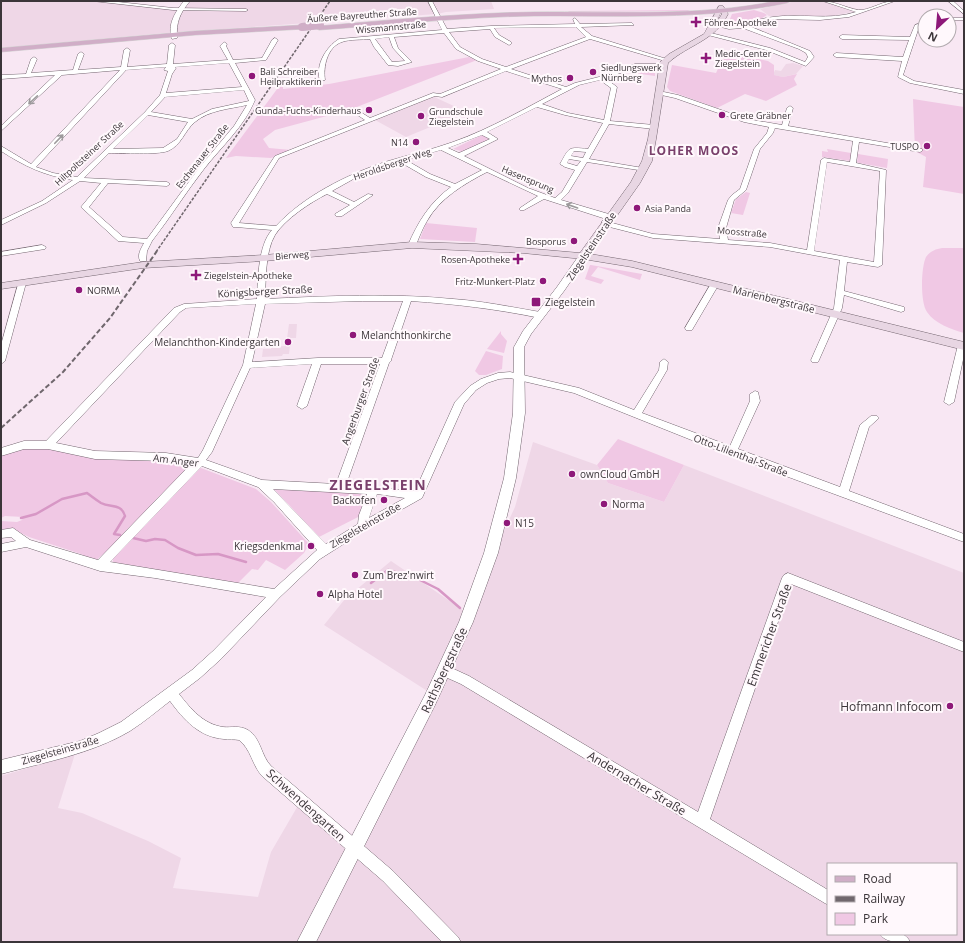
<svg xmlns="http://www.w3.org/2000/svg" width="965" height="943" font-family="'Open Sans',sans-serif">
	<style>
		.built { fill: #efd7e7; fill-rule: evenodd }
		.green { fill: #f0c8e4 }
		.lines { fill: none; stroke-linecap: round; stroke-linejoin: round }
		.stream { stroke: #d797c5; stroke-width: 2.5 }
		.minor-casing { stroke: #746670; stroke-width: 1 }
		.tertiary-casing { stroke: #746670; stroke-width: 1 }
		.secondary-casing { stroke: #746670; stroke-width: 1 }
		.primary-casing { stroke: #d4d3d3; stroke-width: 1 }
		.minor { fill: #fff; fill-rule: evenodd }
		.tertiary { fill: #fff; fill-rule: evenodd }
		.secondary { fill: #e8d6e3; fill-rule: evenodd }
		.primary { fill: #d0aec7; fill-rule: evenodd }
		.rail-far1 { stroke: #70676d; stroke-width: 1.5; stroke-dasharray: 3 1.5; stroke-linecap: butt }
		.rail { stroke: #70676d; stroke-width: 2; stroke-dasharray: 5 2.5; stroke-linecap: butt }
		.primary-bridge-casing { stroke: #d4d3d3; stroke-width: 8; stroke-linecap: butt }
		.primary-bridge { stroke: #d0aec7; stroke-width: 8 }
		.oneway { stroke: #9d9a9c }
		.poi-dot { fill: #8e1879; stroke: #fff8fc; stroke-width: 1.5 }
		.labels { text-anchor: middle; dominant-baseline: central; stroke-width: 4; stroke-linejoin: round; paint-order: stroke }
		.far-street-label { font-size: 9px; fill: #3b3539; stroke: #fff8fc }
		.far-poi-label { font-size: 9px; fill: #3b3539; stroke: #fff8fc; text-anchor: start }
		.street-label { font-size: 10px; fill: #3b3539; stroke: #fff8fc }
		.poi-label { font-size: 10px; fill: #3b3539; stroke: #fff8fc; text-anchor: start }
		.far-district-label { font-size: 12px; font-weight: bold; letter-spacing: 1px; fill: #7a406c; stroke: #fff8fc }
		.near-street-label { font-size: 12px; fill: #3b3539; stroke: #fff8fc }
		.near-poi-label { font-size: 12px; fill: #3b3539; stroke: #fff8fc; text-anchor: end }
		.district-label { font-size: 14px; font-weight: bold; letter-spacing: 1px; fill: #7a406c; stroke: #fff8fc }
	</style>
	<rect width="100%" height="100%" fill="#f8e7f3"/>
	<!-- built -->
	<path class="built" d="M1,1h88l88,9 9,-9h305l3,8 -48,3 -9,2 -272,19 -164,15z
		M796,1h26l35,10 -25,5h-63l-9,-7z
		M793,63l10,3 -7,8 -13,3 -10,-2 2,-5 6,1 5,-7z
		M432,96l35,16 -61,25 -31,-17z
		M289,324h8l-1,14h-5l-2,16h-6l-1,2 -20,1 1,-8h8v-2l15,-1z
		M533,442l64,23 11,18 56,19 20,-37 280,108v369h-963v-166l74,-22 -17,54 24,5 66,28 33,17 -8,30 85,9 13,-45 32,-55 54,41 75,-144 -108,-69 21,-26 46,-38 75,51 49,-105zM828,864h128v70h-128z"/>
	<!-- green -->
	<path class="green" d="M688,10l2,1 -121,1 -1,-1z
		M754,10l10,3 3,2c-10,7 -28,12 -39,9l4,-10z
		M726,52l42,9 6,4v10l9,2 14,-3 -3,5 3,6 -31,16 -21,-7 -28,14 -47,-17 -3,-4 5,-22 44,8z
		M469,57l8,3 -128,50 -74,20 -12,9 6,9 22,2 -20,8 -35,-2 -10,2 57,-77v8l46,-5z
		M637,67h16l2,1v8l-14,-2 -14,-4z
		M913,99l51,8v87l-41,-7 3,-30 -11,-6z
		M482,135l8,4 -30,14 -1,-1 2,-1 -8,-2z
		M827,149l24,4v8l-29,-4v-6l6,1z
		M858,154l30,5 -1,9 -28,-5 -2,-1z
		M746,192l4,1 -7,22 -12,-2 5,-14z
		M426,223l51,5 -2,14 -55,-3z
		M942,248h22v85c-13,-4 -29,-9 -37,-21 -7,-10 -6,-45 -1,-55 4,-6 10,-8 16,-9z
		M590,265h1l51,9 -2,6 -42,-13 -7,9 13,4 -3,4 -16,-5z
		M501,331v3l6,7 -3,12 -17,-4z
		M486,351l17,5 -1,13 -16,6h-7l-4,-4z
		M618,439l66,26 -20,37 -56,-19 -11,-18z
		M19,447h27l146,16 -79,83 -18,15 -14,-7 -52,-17 -14,-7 -14,-1v-8l16,1 5,-2 1,-3 -18,-1 -4,2v-64z
		M201,468l55,21 15,13 38,42 -5,9 -19,17 -19,-10 -8,10 -6,-1 -15,15 -124,-22v-5l84,-88z
		M273,488l96,6 -7,21 -43,22z"/>
	<g class="lines">
		<!-- stream -->
		<path class="stream" d="M21,518l15,-4 26,-15 25,-6c4,3 9,7 14,10 10,5 20,0 24,13l-11,18 6,1
			M133,538l13,3 9,-2 10,1 13,8 18,7 22,-1 28,8
			M371,583l17,-13 28,8 22,11 22,19"/>
		<!-- minor casing -->
		<g class="minor-casing">
			<path id="minor" d="M93,1h16l64,7 73,1 2,1 -2,1 -73,-1z
				M428,1h4l15,28 44,-3 84,-2 -2,-5 2,-1 5,6 52,-1 2,2 -53,2 11,9 78,24 -5,1 -75,-22 -79,30 55,18 9,-4 24,-6 36,-13h28l3,2 -3,2h-27l-31,10 12,9 -7,34 44,4 3,2 -3,2 -45,-5 -20,35 54,9 2,1v2l-58,-9 -19,31 -7,7 51,15v4h-6l-62,-20 -20,11h-4v-2l18,-12 -51,-24c-23,12 -47,26 -60,49 -5,8 -8,17 -12,26h-6l-1,-2c10,-23 22,-43 43,-58l-25,-10 -26,-15 -43,15 -25,14 22,11 14,-8 5,1 -31,21h-6l-1,-2 15,-9 -23,-11c-16,8 -42,25 -52,41 -10,17 -9,44 -10,64 63,-3 126,-6 188,0 29,2 58,8 87,13l4,3 -4,3c-43,-9 -85,-14 -129,-17l-20,59v1l-2,2 -43,122 69,6 40,-89 15,-16 11,-7 17,-6 12,-1 69,16 55,22 25,-40 1,-8 4,-3 4,3 -1,8 -25,43 88,33 20,-45v-7l5,-3 3,1 2,9 -22,48 102,38 20,-62 11,-9h6l2,2 -10,9 -20,64 115,43v8l-235,-87 -155,-62 -64,-15 -11,1 -12,4 -11,7 -12,14 -42,94 -55,31 -47,30 -40,38 -59,62 -21,19 -21,16c12,15 24,30 44,33 9,1 16,-2 25,3 13,8 13,26 23,36l122,105 65,66 3,5h-19l-59,-61 -121,-105c-10,-11 -11,-27 -23,-36 -5,-1 -10,0 -15,-1 -25,-2 -40,-19 -54,-38 -13,10 -26,21 -40,30 -39,23 -85,31 -129,43v-14l79,-19 19,-8 22,-11 71,-52 21,-19 53,-54 -111,-19 -55,-7 -74,-24 -25,5v-8l15,-3 -5,-4 -10,1v-8l12,-2 17,12 68,20 93,-96 -25,-3 -71,-2 -47,-10h-24l-23,7v-8l23,-7h22l128,-133 10,-4 73,-5c1,-19 1,-54 15,-69l-36,-3h-3l-2,-4 44,-67 90,-36 -15,-10v-2h4l16,10 63,-25 7,1 61,-25 -23,-8 -22,-12 -12,-16 -50,4 4,11 14,14 -14,4 -10,-1 -14,-18 -4,-8c-8,1 -20,0 -28,3 -15,5 -19,25 -17,38l-5,1c-5,-16 6,-34 19,-42l103,-9zM576,27l10,10 -80,30 -24,-8 -22,-12 -11,-15 41,-3 5,8 14,8 2,-1v-2l-12,-7 -5,-7zM389,37l4,11 12,13 -13,1 -17,-23zM506,71l56,18c-36,19 -72,40 -109,53 -22,8 -45,13 -68,20 -39,13 -81,34 -109,64l-37,-3 40,-65 156,-62 7,1zM600,80l11,8 -7,32 -36,-7 -26,-9 37,-19zM537,107l28,8 38,8 -15,26c-21,-2 -18,-2 -28,15l5,3 10,3 -13,22 -7,6 -27,-10 -64,-32 34,-17 -11,-7zM482,135l8,4 -31,14 -11,-5zM441,150l41,20 -27,14 -25,-10 -24,-14zM574,151l12,1 -3,6 -12,-2zM569,159l12,2 -4,5 -10,-3zM363,301h40l-21,57h-64l-66,4 13,-58zM256,304l-13,61 -40,85 -5,8 -32,-5 -71,-2 -39,-8 124,-131 6,-4zM312,364l-15,42 5,3 5,-3 14,-42h59l-44,120 -74,-4 -56,-20 6,-8 38,-84zM202,466l56,21 16,15 43,48 -43,39 -164,-27zM273,489l94,5 -8,21 -1,9 -32,20zM377,494l28,4 -36,20z
				M823,1c12,0 30,10 39,9 12,-2 21,-9 33,-9l-46,16 -29,3 -47,-1 -24,7 61,25 4,6 -8,9 -40,-16 -62,-16 3,-2 63,16 35,14 3,-5 -2,-4 -7,-4 -56,-21 -14,1 -12,-3 2,-1c20,4 35,-6 54,-8 28,-4 56,4 83,-5z
				M948,1h5l11,10v3z
				M949,18h15v2h-15z
				M925,22v3l-6,2 -16,48 11,6 50,9v4l-54,-11 -12,-6 4,-16 -66,-4 -3,-2 3,-2 67,4 6,-17 -67,-1 -3,-2 3,-2 68,2 5,-12z
				M275,38l3,2 -12,20 -31,3 20,37c-11,27 -33,46 -51,69 -18,23 -34,49 -52,72l-5,10 -1,10h-6c-3,-7 1,-12 4,-18l-26,-2 -37,-34 20,-24 -21,-2 -34,22 -45,22v-5l41,-19 31,-21c-28,-4 -49,-14 -72,-29v-5l30,18 89,-94 -58,5 -61,56v-5l54,-51 -54,4v-4l25,-1 5,-15 3,-2 3,2 -6,14 42,-3 5,-16 3,-2 3,2 -6,16 43,-3 3,-17 3,-2 3,2 -3,17 40,-3 2,-19 3,-2 3,2 -2,19 55,-4 -8,-14 4,-4 3,2 -1,2 7,14 29,-2 10,-18zM229,63l13,24 -76,6 6,-19 4,-6 -1,-1zM166,67l-2,3 4,1 -8,24 -15,17 -68,65 -24,-4 -17,-6 90,-97zM244,90l5,11 -37,8 -20,10 -41,-7 14,-15zM247,105l-13,21 -35,42 -52,71 -24,-2 -34,-30 19,-24 59,3 3,-2 -3,-2 -83,-4 25,-25c13,0 48,2 59,-2 14,-6 16,-20 27,-29 14,-12 35,-13 52,-17zM148,115l40,7 -11,17 -14,9 -50,1z
				M659,91l19,4 69,24 35,6 5,-17 3,-2 3,2 -5,18 134,23v2l-2,1 -61,-10 -3,21 30,7 -4,95 -4,2 -31,-5 -3,29 60,16v4l-3,1 -57,-17 -2,13 -23,52 -1,2h-6l-1,-2 23,-52 6,-48 -70,-13 -117,-9 -51,-13v-4h3l48,13 67,5 -2,-11 10,-28 4,-5 8,-6 14,-40 13,-16 2,-6 -25,-5 -69,-24 -18,-4 -1,-1zM775,128l78,13 -3,21 -26,-4 -3,2 -14,90 -37,-7 -42,-3 -2,-12 8,-28 12,-10 14,-41 13,-16zM827,162l53,9 -6,91 -60,-11z
				M42,245l4,2 -1,2 -44,7v-4z
				M19,281h6l1,2 -21,78 -4,3v-19z
				M712,282h3l4,2 -27,46h-6l-1,-2z
				M962,342l2,1v12l-10,47 -5,3 -5,-3 14,-57z
				M788,573l176,69v10l-173,-68 -81,235 118,71v15l-367,-221 -20,-9 -2,-4 2,-4 4,-2 24,11 229,136 84,-234 2,-3z
				M880,934c11,0 25,-4 30,8 -11,0 -25,1 -30,-8z"/>
		</g>
		<!-- tertiary casing -->
		<g class="tertiary-casing">
			<path id="tertiary" d="M184,1h6c-10,12 -14,21 -13,37l-5,1c-5,-14 3,-27 12,-38z
				M583,253l5,3 -24,35 -33,43 -7,13 1,66 -9,65 -18,75 -25,69 -38,83 -119,237h-19l128,-247 34,-73 25,-69 20,-75 9,-65 1,-66 9,-16 34,-44 23,-33z"/>
		</g>
		<!-- secondary casing -->
		<g class="secondary-casing">
			<path id="secondary" d="M719,6h4l5,8c-13,27 -39,30 -60,49l-12,76 -4,22 -12,22 -50,71 42,7 332,81v8l-332,-83 -49,-8 -60,-6 -111,-5 -148,13 -121,7 -142,21v-6l142,-21 121,-7 148,-13 64,2 104,9 51,-71 11,-21 6,-22 12,-77 9,-8 35,-20zM721,12l1,2 -7,11z"/>
		</g>
		<!-- primary casing -->
		<g class="primary-casing">
			<path id="primary" d="M776,1h15l-4,2c-86,18 -166,12 -253,13 -72,1 -144,9 -215,14l-4,-2 4,-2c72,-6 143,-13 215,-14 81,-1 163,5 242,-11z
				M302,25h3v4l-110,6 -194,17v-4l194,-17z"/>
		</g>
		<!-- minor -->
		<use href="#minor" class="minor"/>
		<!-- tertiary -->
		<use href="#tertiary" class="tertiary"/>
		<!-- secondary -->
		<use href="#secondary" class="secondary"/>
		<!-- primary -->
		<use href="#primary" class="primary"/>
		<!-- rail-far1 -->
		<path class="rail-far1" d="M156,252l174,-251"/>
		<!-- rail -->
		<path class="rail" d="M1,428l62,-56 47,-54 47,-67"/>
		<!-- primary-bridge casing -->
		<g class="primary-bridge-casing">
			<path id="primary-bridge" d="M302,27l18,-2"/>
		</g>
		<!-- primary-bridge -->
		<use href="#primary-bridge" class="primary-bridge"/>
	</g>
	<!-- one-way arrows -->
	<defs><path id="oneway-shaft" d="M-6 0H5M1.5-3L5.5 0L1.5 3" fill="none" stroke-width="1.6" stroke-linecap="round" stroke-linejoin="round"/></defs>
	<g class="oneway">
		<use href="#oneway-shaft" transform="translate(33 100) rotate(137)"/>
		<use href="#oneway-shaft" transform="translate(59 139) rotate(-46)"/>
		<use href="#oneway-shaft" transform="translate(572 206) rotate(-161)"/>
	</g>
	<!-- markers -->
	<g class="poi-dot">
		<path d="M694 16h4v4h4v4h-4v4h-4v-4h-4v-4h4z"/>
		<path d="M704 52h4v4h4v4h-4v4h-4v-4h-4v-4h4z"/>
		<circle cx="593" cy="72" r="4"/>
		<circle cx="252" cy="76" r="4"/>
		<circle cx="570" cy="78" r="4"/>
		<circle cx="369" cy="110" r="4"/>
		<circle cx="722" cy="115" r="4"/>
		<circle cx="421" cy="116" r="4"/>
		<circle cx="416" cy="142" r="4"/>
		<circle cx="927" cy="146" r="4"/>
		<circle cx="637" cy="208" r="4"/>
		<circle cx="574" cy="241" r="4"/>
		<path d="M516 253h4v4h4v4h-4v4h-4v-4h-4v-4h4z"/>
		<path d="M194 269h4v4h4v4h-4v4h-4v-4h-4v-4h4z"/>
		<circle cx="543" cy="281" r="4"/>
		<circle cx="79" cy="290" r="4"/>
		<rect x="531" y="297" width="10" height="10" rx="2"/>
		<circle cx="353" cy="335" r="4"/>
		<circle cx="288" cy="342" r="4"/>
		<circle cx="572" cy="474" r="4"/>
		<circle cx="384" cy="500" r="4"/>
		<circle cx="604" cy="504" r="4"/>
		<circle cx="507" cy="523" r="4"/>
		<circle cx="311" cy="546" r="4"/>
		<circle cx="355" cy="575" r="4"/>
		<circle cx="320" cy="594" r="4"/>
		<circle cx="950" cy="706" r="4"/>
	</g>
	<g class="labels">
		<!-- far-street labels -->
		<g class="far-street-label">
			<text transform="translate(362 15) rotate(-4)">Äußere Bayreuther Straße</text>
			<text transform="translate(391 27) rotate(-5)">Wissmannstraße</text>
			<text transform="translate(89 153) rotate(-43)">Hiltpoltsteiner Straße</text>
			<text transform="translate(202 156) rotate(-52)">Eschenauer Straße</text>
			<text transform="translate(392 164) rotate(-19)">Heroldsberger Weg</text>
			<text transform="translate(528 179) rotate(23)">Hasensprung</text>
			<text transform="translate(742 232) rotate(5)">Moosstraße</text>
			<text transform="translate(292 255) rotate(-5)">Bierweg</text>
		</g>
		<!-- far-poi labels -->
		<g class="far-poi-label">
			<text x="704" y="22">Föhren-Apotheke</text>
			<text x="715" y="53">Medic-Center<tspan x="715" dy="10">Ziegelstein</tspan></text>
			<text x="601" y="67">Siedlungswerk<tspan x="601" dy="10">Nürnberg</tspan></text>
			<text x="260" y="71">Bali Schreiber<tspan x="260" dy="10">Heilpraktikerin</tspan></text>
			<text x="562" y="78" text-anchor="end">Mythos</text>
			<text x="361" y="110" text-anchor="end">Gunda-Fuchs-Kinderhaus</text>
			<text x="429" y="111">Grundschule<tspan x="429" dy="10">Ziegelstein</tspan></text>
			<text x="730" y="115">Grete Gräbner</text>
			<text x="408" y="142" text-anchor="end">N14</text>
			<text x="919" y="146" text-anchor="end">TUSPO</text>
			<text x="645" y="208">Asia Panda</text>
			<text x="566" y="241" text-anchor="end">Bosporus</text>
			<text x="510" y="259" text-anchor="end">Rosen-Apotheke</text>
			<text x="204" y="275">Ziegelstein-Apotheke</text>
			<text x="535" y="281" text-anchor="end">Fritz-Munkert-Platz</text>
			<text x="87" y="290">NORMA</text>
		</g>
		<!-- street labels -->
		<g class="street-label">
			<text transform="translate(591 246) rotate(-56)">Ziegelsteinstraße</text>
			<text transform="translate(265 291) rotate(-3)">Königsberger Straße</text>
			<text transform="translate(774 299) rotate(14)">Marienbergstraße</text>
			<text transform="translate(360 401) rotate(-70)">Angerburger Straße</text>
			<text transform="translate(741 455) rotate(21)">Otto-Lilienthal-Straße</text>
			<text transform="translate(176 460) rotate(7)">Am Anger</text>
			<text transform="translate(365 525) rotate(-30)">Ziegelsteinstraße</text>
			<text transform="translate(60 750) rotate(-16)">Ziegelsteinstraße</text>
		</g>
		<!-- poi labels -->
		<g class="poi-label">
			<text x="545" y="302">Ziegelstein</text>
			<text x="361" y="335">Melanchthonkirche</text>
			<text x="280" y="342" text-anchor="end">Melanchthon-Kindergarten</text>
			<text x="580" y="474">ownCloud GmbH</text>
			<text x="376" y="500" text-anchor="end">Backofen</text>
			<text x="612" y="504">Norma</text>
			<text x="515" y="523">N15</text>
			<text x="303" y="546" text-anchor="end">Kriegsdenkmal</text>
			<text x="363" y="575">Zum Brez'nwirt</text>
			<text x="328" y="594">Alpha Hotel</text>
		</g>
		<!-- far-district labels -->
		<g class="far-district-label">
			<text x="694" y="150">LOHER MOOS</text>
		</g>
		<!-- near-street labels -->
		<g class="near-street-label">
			<text transform="translate(769 635) rotate(-70)">Emmericher Straße</text>
			<text transform="translate(444 670) rotate(-65)">Rathsbergstraße</text>
			<text transform="translate(637 783) rotate(31)">Andernacher Straße</text>
			<text transform="translate(306 805) rotate(42)">Schwendengarten</text>
		</g>
		<!-- near-poi labels -->
		<g class="near-poi-label">
			<text x="942" y="706">Hofmann Infocom</text>
		</g>
		<!-- district labels -->
		<g class="district-label">
			<text x="378" y="484">ZIEGELSTEIN</text>
		</g>
	</g>
	<!-- border -->
	<rect width="965" height="943" fill="none" stroke="#3b3539" stroke-width="4"/>
	<!-- legend -->
	<rect x="827" y="863" width="130" height="72" fill="#fff8fc" stroke="#b1aaae"/>
	<rect x="835" y="876" width="20" height="6" fill="#d0aec7" stroke="#b1aaae"/>
	<text x="863" y="883" font-size="12" fill="#3b3539">Road</text>
	<rect x="835" y="896" width="20" height="6" fill="#70676d" stroke="#b1aaae"/>
	<text x="863" y="903" font-size="12" fill="#3b3539">Railway</text>
	<rect x="835" y="913" width="20" height="12" fill="#f0c8e4" stroke="#b1aaae"/>
	<text x="863" y="923" font-size="12" fill="#3b3539">Park</text>
	<!-- north arrow -->
	<g transform="translate(937 28) rotate(206)"><circle r="19" fill="#fff8fc" stroke="#b1aaae"/>
	<path d="M0-3L7 15L0 10L-7 15Z" fill="#8e1879"/>
	<text y="-6" font-size="11" font-weight="bold" text-anchor="middle" fill="#3b3539">N</text>
	</g>
</svg>
